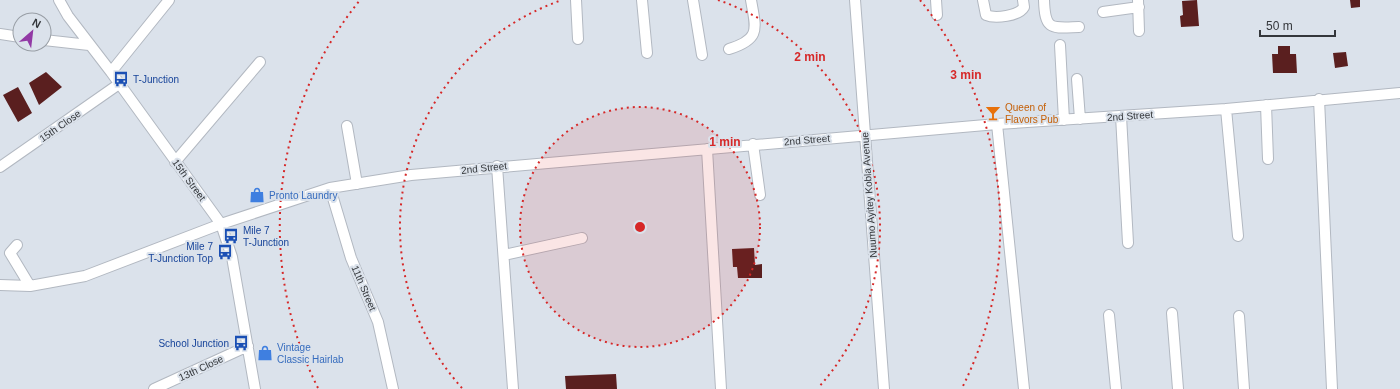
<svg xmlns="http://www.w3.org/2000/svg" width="1400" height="389" font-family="Helvetica,sans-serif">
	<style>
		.building { fill: #5a1f1f }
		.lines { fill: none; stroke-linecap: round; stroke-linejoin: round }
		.minor-casing { stroke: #b2b8c1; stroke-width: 12 }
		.minor { stroke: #fff; stroke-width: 10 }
		.ring { fill: none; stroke: #d62828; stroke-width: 2; stroke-dasharray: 2 4 }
		.labels { text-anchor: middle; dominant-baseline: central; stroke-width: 4; stroke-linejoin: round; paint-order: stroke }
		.transit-label { font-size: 10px; fill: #164399; stroke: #dbe2eb; text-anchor: start }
		.food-label { font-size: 10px; fill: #c56008; stroke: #dbe2eb; text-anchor: start }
		.street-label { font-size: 10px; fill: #34373b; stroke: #dbe2eb }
		.shop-label { font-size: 10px; fill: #366cbe; stroke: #dbe2eb; text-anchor: start }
		.centre { fill: #d62828; stroke: #dbe2eb; stroke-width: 2 }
		.ring-label { font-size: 12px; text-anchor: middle; font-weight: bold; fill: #d62828; stroke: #dbe2eb; stroke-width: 4; stroke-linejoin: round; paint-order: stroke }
	</style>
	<rect width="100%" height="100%" fill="#dbe2eb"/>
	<!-- building -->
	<path class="building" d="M1197,0l2,26 -18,1 -1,-11 3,-1 -1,-14z
		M1350,0h10v7l-9,1z
		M1278,46h12v8h6l1,19h-24l-1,-19h6z
		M1346,52l2,14 -13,2 -2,-15z
		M46,72l16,15 -23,18 -10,-22z
		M18,87l14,26 -14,9 -15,-27z
		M754,248l1,17 7,-1v14h-24l-1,-11h-4l-1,-18z
		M616,374l1,15h-51l-1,-13z"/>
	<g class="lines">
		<!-- minor casing -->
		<g class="minor-casing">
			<path id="minor" d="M59,0l9,16 43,56 110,152 11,33 23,132
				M576,0l2,39
				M642,0l5,53
				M693,0l9,55
				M855,0l29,389
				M936,0l1,15
				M983,0l3,15c9,4 33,1 38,-8l-1,-7
				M1044,0c1,31 7,28 35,27
				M1138,0l1,31
				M1103,12l36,-5
				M0,34l20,3
				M44,40l45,5
				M1060,45l4,75
				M729,49c32,-10 27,-20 22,-49
				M111,72l58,-72
				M1077,79l3,40
				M1319,99l13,290
				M1266,105l2,54
				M1226,109l12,127
				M1121,116l7,127
				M997,124l27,265
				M347,126l10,58
				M753,144l7,51
				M707,149l14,240
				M175,162l85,-100
				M497,166l16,223
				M0,167l119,-83
				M330,188l21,70 27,64 15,67
				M17,245l-7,8 20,33
				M504,255l78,-17
				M0,285l30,1 55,-10 136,-52 109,-36 81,-13 586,-51 229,-15 174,-16
				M1172,313l6,76
				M1109,315l7,74
				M1239,316l5,73
				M154,389l94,-43"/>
		</g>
		<!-- minor -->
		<use href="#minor" class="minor"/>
	</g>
	<!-- distance rings -->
	<circle cx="640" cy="227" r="120" fill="#d62828" fill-opacity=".12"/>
	<g class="ring">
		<circle cx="640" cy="227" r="120"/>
		<path d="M462 388A240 240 0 0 1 562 0M718 0A240 240 0 0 1 818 388"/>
		<path d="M318 388A360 360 0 0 1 360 0M920 0A360 360 0 0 1 962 388"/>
	</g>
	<!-- icons -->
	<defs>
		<g id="bus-bare" transform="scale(1.2)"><path d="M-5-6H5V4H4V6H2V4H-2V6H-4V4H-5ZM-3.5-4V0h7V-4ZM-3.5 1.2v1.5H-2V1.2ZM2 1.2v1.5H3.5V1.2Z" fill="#1a4fb4" stroke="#dbe2eb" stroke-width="2.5" paint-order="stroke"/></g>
		<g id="bar-bare" transform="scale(1.2)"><path d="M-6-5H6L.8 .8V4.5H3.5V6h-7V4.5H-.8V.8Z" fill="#e8710a" stroke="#dbe2eb" stroke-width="2.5" paint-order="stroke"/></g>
		<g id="shop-bare" transform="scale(1.2)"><path d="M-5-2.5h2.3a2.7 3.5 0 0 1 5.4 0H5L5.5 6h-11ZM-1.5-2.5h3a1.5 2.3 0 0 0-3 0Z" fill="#3f7fe0" stroke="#dbe2eb" stroke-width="2.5" paint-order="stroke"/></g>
	</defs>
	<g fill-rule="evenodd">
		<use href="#bus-bare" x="121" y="79"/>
		<use href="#bar-bare" x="993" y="113"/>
		<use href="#shop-bare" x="257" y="195"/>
		<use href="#bus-bare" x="231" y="236"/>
		<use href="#bus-bare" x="225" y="252"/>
		<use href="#bus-bare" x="241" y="343"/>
		<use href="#shop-bare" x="265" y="353"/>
	</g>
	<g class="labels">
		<!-- transit labels -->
		<g class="transit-label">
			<text x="133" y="79">T-Junction</text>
			<text x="243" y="230">Mile 7<tspan x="243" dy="12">T-Junction</tspan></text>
			<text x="213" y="246" text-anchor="end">Mile 7<tspan x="213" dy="12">T-Junction Top</tspan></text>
			<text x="229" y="343" text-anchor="end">School Junction</text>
		</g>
		<!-- food labels -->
		<g class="food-label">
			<text x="1005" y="107">Queen of<tspan x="1005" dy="12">Flavors Pub</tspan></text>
		</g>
		<!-- street labels -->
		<g class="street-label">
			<text transform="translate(1130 116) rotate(-4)">2nd Street</text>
			<text transform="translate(60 126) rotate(-35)">15th Close</text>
			<text transform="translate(807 140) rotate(-5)">2nd Street</text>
			<text transform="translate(484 168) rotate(-6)">2nd Street</text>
			<text transform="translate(189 180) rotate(54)">15th Street</text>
			<text transform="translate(869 195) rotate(-94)">Nuumo Ayitey Kobla Avenue</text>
			<text transform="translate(364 288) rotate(67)">11th Street</text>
			<text transform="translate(201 368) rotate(-25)">13th Close</text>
		</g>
		<!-- shop labels -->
		<g class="shop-label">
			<text x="269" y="195">Pronto Laundry</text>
			<text x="277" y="347">Vintage<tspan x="277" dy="12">Classic Hairlab</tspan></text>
		</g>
	</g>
	<circle cx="640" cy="227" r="6" class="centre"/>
	<g class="ring-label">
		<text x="810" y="61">2 min</text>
		<text x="966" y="79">3 min</text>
		<text x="725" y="146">1 min</text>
	</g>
	<!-- north arrow -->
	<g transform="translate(32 32) rotate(28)"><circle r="19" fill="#dbe2eb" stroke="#989ea5"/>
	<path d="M0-3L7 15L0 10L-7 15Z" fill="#9239a5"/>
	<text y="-6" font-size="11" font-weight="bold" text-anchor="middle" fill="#34373b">N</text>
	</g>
	<!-- scale -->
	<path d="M1260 30v6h75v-6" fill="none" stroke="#34373b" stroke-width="2"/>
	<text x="1266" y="30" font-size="12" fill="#34373b" stroke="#dbe2eb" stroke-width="3" paint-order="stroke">50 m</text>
</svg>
